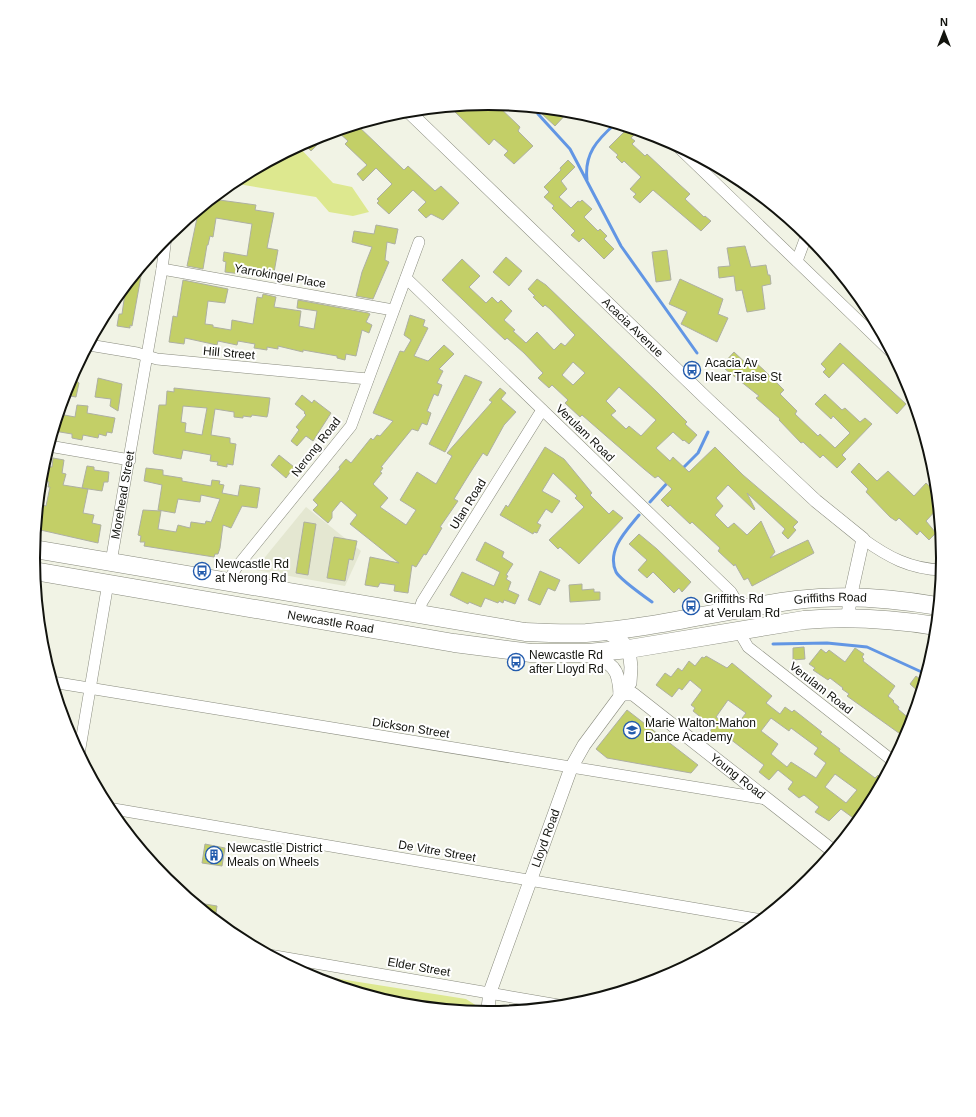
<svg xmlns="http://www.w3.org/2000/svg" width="976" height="1117" font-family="Arial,sans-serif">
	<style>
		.built { fill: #e4e7d1 }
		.green { fill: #dde88f }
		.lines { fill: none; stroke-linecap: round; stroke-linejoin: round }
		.stream { stroke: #6296e4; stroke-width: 3 }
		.building { fill: #c3cf67; stroke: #aeb0a2; fill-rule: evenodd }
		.minor-casing { stroke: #888a7d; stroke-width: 12 }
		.tertiary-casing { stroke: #888a7d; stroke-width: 14 }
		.trunk-casing { stroke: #888a7d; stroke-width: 19 }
		.minor { stroke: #fff; stroke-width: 11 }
		.tertiary { stroke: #fff; stroke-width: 13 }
		.trunk { stroke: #fff; stroke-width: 18 }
		.labels { text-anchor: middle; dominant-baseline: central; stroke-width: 4; stroke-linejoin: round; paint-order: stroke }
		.street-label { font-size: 12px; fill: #12130e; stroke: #fff }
		.poi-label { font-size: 12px; fill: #12130e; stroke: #fff; text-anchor: start }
		.rim { fill: none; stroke: #12130e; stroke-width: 2 }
	</style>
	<rect width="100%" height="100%" fill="#f1f3e5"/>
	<!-- built -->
	<path class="built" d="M306,507l55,44 -16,35 -89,-16 1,-3z"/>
	<!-- green -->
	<path class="green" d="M298,146l35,37 19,4 17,25 -16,4 -24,-4 -13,-15 -84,-14z
		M302,973l164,26 11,7 2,7 -80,-8 -85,-26z"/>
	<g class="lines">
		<!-- stream -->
		<path class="stream" d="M538,114l32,35 51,97 76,107
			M587,180c-3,-26 10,-40 28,-56
			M682,469l16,-16 10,-21
			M650,502l19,-21
			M639,515c-12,15 -33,35 -23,57 3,6 29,25 36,30
			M773,644l54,-1 40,4 59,27"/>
	</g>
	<!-- building -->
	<path class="building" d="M488,104h8l24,23 -2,4 15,15 -19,18 -10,-9 4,-4 -14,-12 -5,6 -35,-34 5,-5z
		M547,109l4,1 18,1 -14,15 -13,-12z
		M357,125l47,45 4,-4 27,25 6,-5 18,17 -16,17 -12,-6 -5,4 -8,-8 8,-8 -13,-12 -24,24 -12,-11 2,-2 -2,-2 15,-15 -16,-16 -13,13 -6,-7 10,-9 -22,-21 3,-3 -11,-10z
		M627,129l7,6 -3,3 4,3 -3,3 13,12 2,-2 32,30 11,10 -5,5 19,18 1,-1 6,5 -10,10 -48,-41 -13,13 -7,-6 3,-3 -6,-5 11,-12 -17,-16 -2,2 -6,-6 2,-2 -9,-8z
		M328,134l-17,17 -7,-7 10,-6z
		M568,160l7,7 -14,14 6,8 -8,8 12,11 7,-7 2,1 2,-2 10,9 -8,8 14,14 2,-2 7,7 -3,3 10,10 -10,10 -21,-21 -4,4 -8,-7 4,-4 -23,-23 2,-2 -10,-9 5,-5 -5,-5 17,-17 -1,-2z
		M212,199l44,6 -1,5 19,3 -7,35 11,2 -5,28 -48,-6 1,-10 -3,-1 1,-9 23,4 5,-32 -36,-6 -3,19 -3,-1 -2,9h-1l-4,24 -16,-3 10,-48 -6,-2 9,-7 6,1 1,-7z
		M376,225l22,4 -3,15 -8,-2 -2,18 4,2 -16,37 -17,-3 6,-24 10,-25 -20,-5 2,-11 20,3z
		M745,246l6,21 15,-2 2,10h2l1,9 -9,2 3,23 -18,3 -5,-22 -6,1 -2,-15 -15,2 -1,-11 12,-1 -3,-18z
		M667,250l4,30 -15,2 -4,-30z
		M506,257l16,14 -13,15 -16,-14z
		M462,259l18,17 -11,11 17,16 6,-6 6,6 3,-3 11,11 -8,9 11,10 -2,1 13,12 11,-11 17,18 7,-7 4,3 10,-11 -25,-26 -5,-4 -2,2 -10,-10 2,-1 -7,-7 9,-10 9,6 112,108 29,29 -2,2 12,11 -8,9 -5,-4 -1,1 -10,-9 -17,16 14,13 3,-4 16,15 26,-25 28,28 55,47 -5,5 3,3 -8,9 -6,-6 3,-4 -38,-36 8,16 -1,1 -26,-25 -12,13 7,8 -8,9 13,13 6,-5 13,12 14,-14 14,31 -5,6 38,-18 6,13 -62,33 -4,-8 -4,2 -9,-16 -1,2 -16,-15 2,-3 -28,-26 -2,2 -20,-19 -2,2 -7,-7 11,-11 -14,-13 -3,2 -11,-9 -62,-54 -2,2 -15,-14 3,-3 -16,-15 -3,3 -11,-10 5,-5 -19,-20 -17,-15 -2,2 -63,-60zM573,362l12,11 -12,12 -11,-10zM619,387l37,33 -15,16 -12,-10 -3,3 -15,-14 5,-4 -10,-10z
		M143,265l-11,61 -2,-1v3l-13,-2 2,-12h3l4,-28z
		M680,279l43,20 -5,15 10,4 -11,24 -36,-18 6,-12 -18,-8z
		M183,280l45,9 -3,14 -17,-2 -3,23 8,1v2l18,3 1,-10 21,4 4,-27 5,1 1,-4 13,3 -2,10 27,4 -2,15 15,3 3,-18 -20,-3 1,-8 70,13 2,1 -4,8 6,3 -3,8 -7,-3 -6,26 -10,-2 -1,6 -8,-2v-2l-34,-6v2l-25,-6v3l-11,-2v3l-13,-2 1,-4 -17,-3 -1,4 -19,-4 -1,4 -32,-7 -1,6 -15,-2 4,-26 4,1z
		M410,315l15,5 -2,6 5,2 -14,28 14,5 16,-16 10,9 -15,15 4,2 -6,12 5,2 -4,11 -4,-2 -7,17 4,2 -4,12 -5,-2 -4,8 -6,-2 -31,38 2,1 -3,4 2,1 -9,11 15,14 -8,9 26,18 10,-15 -16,-10 17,-28 19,12 16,-28 -5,-3 45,-51 -3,-2 11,-12 6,5 -5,6 15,13 -12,13 -17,31 -4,-3 -13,20 -16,26 4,2 -18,26 2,1 -16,27 -2,-1 -8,13 -4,-2 -4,28 -14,-2 1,-6 -15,-2 -2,4 -13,-2 5,-28 29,6 -49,-39 7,-9 -16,-14 -9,11v6l-4,5 -15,-13 5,-5 -5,-5 27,-31 -1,-2 7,-8 5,4 20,-25 2,2 4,-5 3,1 13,-15 -20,-8 27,-62 4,1 7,-12 -7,-5z
		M840,343l66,61 -9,10 -54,-51 -14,15 -6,-6 3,-3 -5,-5z
		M734,352l16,15 5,-5 10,9 19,19 -4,4 17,17 -2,3 23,22 2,-2 15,14 15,-15 -17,-17 -2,3 -16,-15 10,-10 17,16 3,-2 15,14 5,-4 7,6 -30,31 4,4 -9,9 -14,-13 -3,3 -17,-16 -2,1 -22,-23 1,-1 -24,-21 3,-2 -34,-27 2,-3 -3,-3z
		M465,375l17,7 -37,70 -16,-8z
		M72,377l7,6 -3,14 -12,-2z
		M98,378l24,6 -4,27 -8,-5 1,-7 -16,-2z
		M174,388l96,10 -2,15 -1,4 -15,-2 -1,2 -8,-1v2l-9,-1v-5l-19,-3 -4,26 19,3v5l6,1 -3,21 -6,-1v3l-10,-2 1,-3 -8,-1 1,-6 -28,-5 -2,9 -27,-5 -1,-2 6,-47h7l1,-14 7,1zM183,406l24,2 -5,27 -17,-3 1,-9 -5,-1z
		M302,395l10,8 2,-3 17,13 -18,28 -7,-5 -9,10 -6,-5 8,-11 -3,-3 10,-12 -2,-2 1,-1 -10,-8z
		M77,405l11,1 -1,7 28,5 -3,15 -5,-1 -1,4 -7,-2 -1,4 -15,-3 -1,5 -10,-2v-4l-18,-3 5,-17 16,3z
		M545,447l19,12 28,34 -2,2 19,19 4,-4 10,8 -44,46 -19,-17 -2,2 -9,-9 35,-33 -9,-9 2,-2 -24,-23 -11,18 18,10 -8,12 -6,-4 -9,14 4,2 -4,8 -3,-1 -1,2 -33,-19 6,-10 2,2z
		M279,455l15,12 -8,11 -15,-13z
		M53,458l11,2 -2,13 4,1 -3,11 25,4 -5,24 11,2 -2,8 9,2 -3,18 -62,-14 2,-25 8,2 4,-19h-2l1,-5 -8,-1 1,-11 1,-4 9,1z
		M859,463l18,18 11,-10 26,25 12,-13 11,10 1,15 -12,13 10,12 -7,7 -9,-9 -3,4 -18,-17 -3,3 -6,-4 -24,-25 2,-3 -17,-17z
		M87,466l7,1v3l15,2 -1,10h-4l-2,9 -20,-3z
		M146,468l17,2v5l19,3v3l29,5 1,-6 8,1 -1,3 5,1 -2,8 16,3 2,-11 20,3 -3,20 -15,-2 -11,22 -8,-3 -3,23 -2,6h-3l-1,3 -70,-11 1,-4h-5l1,-6 -3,-1 5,-25 18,1 -3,18 18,3 2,-7 12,3 1,-6 14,2 1,-3 5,1 9,-23 -19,-4 -1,7 -22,-3 -3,14 -17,-3 4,-25 -18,-4z
		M304,522l12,2 -8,51 -12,-2z
		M639,534l18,15 34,33 -9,10 -3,-4 -5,5 -21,-21 -6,6 -9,-8 9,-10 -18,-16z
		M334,537l23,4 -4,19 -4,-1 -4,22 -18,-3z
		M485,542l19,10 -2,5 11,7 -7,11 2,1 -2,3 5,3 -3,8 11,5 -4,9 -11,-4 -1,3 -4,-2 -1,2 -13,-5 -4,9 -12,-5 -1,2 -18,-9 12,-23 32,14 6,-14 -24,-12z
		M540,571l20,9 -5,11 -7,-3 -8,17 -12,-5z
		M582,584v6l12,-1v3h6v8l-30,2 -1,-17z
		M804,647l1,12 -12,1v-12z
		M855,648l9,6 -2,3 2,2 -1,2 32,25 -7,10 6,5 -1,1 6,5 -1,2 14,12 -2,5 -7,10 -56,-40 2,-2 -7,-5 1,-1 -13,-10 -2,2 -15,-10 2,-2 -6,-4 12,-15 5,4 3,-3 16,12z
		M706,656l21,12 5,-5 40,33 -6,7 14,11 5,-7 7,5 2,-2 28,22 -2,2 20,15 -1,2 36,27 3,-3 5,4 -9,19 -18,22 -15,-11 -12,12 -14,-9 4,-5 -15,-12 -5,3 -11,-9 5,-7 -15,-12 -9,10 -10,-8 5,-7 -17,-13 -22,-17 -6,7 -11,-8 5,-7 -20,-16 2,-3 -4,-3 11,-15 -12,-10 -8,10 -3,-2 -7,9 -16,-12 9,-12 6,4 7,-9 4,3 7,-10 6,5 7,-9 2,1zM728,700l18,13 -13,17 -17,-13zM771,718l18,13 2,-3 27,20 -4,6 12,9 -10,15 -25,-16 -4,5 -16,-13 7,-10 -17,-13zM835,774l22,16 -11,13 -21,-16z
		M916,676l8,6 -4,11 -10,-9z
		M627,710l71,55 -7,8 -84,-15 -11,-9z
		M205,844l20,4 -3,18 -20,-3z
		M193,902l24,4 -2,14 -6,-5z"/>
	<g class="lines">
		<!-- minor casing -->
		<g class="minor-casing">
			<g id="minor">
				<path d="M677,146l213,205"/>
				<path d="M797,261l10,-27"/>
				<path d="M162,269l231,41"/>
				<path d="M406,278l325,314 10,17"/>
				<path d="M89,345l48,8 20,6 211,20"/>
				<path d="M49,446l81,14"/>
				<path d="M863,539c25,18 47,30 79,31"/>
				<path id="s1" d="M111,562l51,-293 4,-32"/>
				<path d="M228,582l8,-14 115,-142 68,-184"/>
				<path d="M418,614l4,-12 120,-192"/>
				<path d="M738,630l10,17 145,114"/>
				<path d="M52,682l714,117"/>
				<path d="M79,754l29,-171"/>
				<path d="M108,808l654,112"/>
				<path d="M269,955l295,51"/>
			</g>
		</g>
		<!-- tertiary casing -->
		<g class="tertiary-casing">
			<g id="tertiary">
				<path id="s2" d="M408,111l300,289 108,101 47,38 -13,59 -2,19"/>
				<path d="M589,654c23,10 30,13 31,40"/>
				<path id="s3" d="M620,694h13l200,157"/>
				<path id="s4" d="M490,1013l-2,-5 2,-16 81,-224 13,-23 46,-62 1,-16 -2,-18 -6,-7 -19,-11"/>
			</g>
		</g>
		<!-- trunk casing -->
		<g class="trunk-casing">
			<g id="trunk">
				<path id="s5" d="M34,549l491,83c20,1 40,2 61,1 70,-5 140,-24 210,-33 47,-6 96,-2 142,6"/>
				<path id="s6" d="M34,571l420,72 77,10h57l41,-4 175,-29c45,-4 88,-1 132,6"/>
			</g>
		</g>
		<!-- minor -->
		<use href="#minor" class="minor"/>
		<!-- tertiary -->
		<use href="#tertiary" class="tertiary"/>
		<!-- trunk -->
		<use href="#trunk" class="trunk"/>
	</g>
	<!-- icons -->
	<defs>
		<g id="bus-ring" transform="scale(0.9)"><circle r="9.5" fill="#fff" stroke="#215aac" stroke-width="1.5"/><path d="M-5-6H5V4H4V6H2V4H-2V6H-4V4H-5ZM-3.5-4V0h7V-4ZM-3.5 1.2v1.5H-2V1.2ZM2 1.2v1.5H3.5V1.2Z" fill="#215aac"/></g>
		<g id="school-ring" transform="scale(0.9)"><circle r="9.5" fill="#fff" stroke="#215aac" stroke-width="1.5"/><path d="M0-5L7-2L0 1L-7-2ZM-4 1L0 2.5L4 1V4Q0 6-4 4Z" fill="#215aac"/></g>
		<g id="building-ring" transform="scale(0.9)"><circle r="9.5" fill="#fff" stroke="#215aac" stroke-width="1.5"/><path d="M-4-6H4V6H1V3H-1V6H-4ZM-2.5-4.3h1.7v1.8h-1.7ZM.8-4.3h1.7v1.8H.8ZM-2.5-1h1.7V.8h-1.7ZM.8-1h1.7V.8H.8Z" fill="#215aac"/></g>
	</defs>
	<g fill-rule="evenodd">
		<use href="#bus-ring" x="692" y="370"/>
		<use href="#bus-ring" x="202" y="571"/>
		<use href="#bus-ring" x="691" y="606"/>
		<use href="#bus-ring" x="516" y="662"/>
		<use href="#school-ring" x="632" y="730"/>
		<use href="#building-ring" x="214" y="855"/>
	</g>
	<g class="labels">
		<!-- street labels -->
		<g class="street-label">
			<text transform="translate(280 276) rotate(10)">Yarrokingel Place</text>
			<text stroke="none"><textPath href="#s2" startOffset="312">Acacia Avenue</textPath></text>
			<text transform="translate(229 353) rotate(5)">Hill Street</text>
			<text transform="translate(585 433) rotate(44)">Verulam Road</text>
			<text transform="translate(316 447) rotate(-52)">Nerong Road</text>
			<text stroke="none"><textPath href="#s1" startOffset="68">Morehead Street</textPath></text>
			<text transform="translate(468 504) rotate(-58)">Ulan Road</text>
			<text stroke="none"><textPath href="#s5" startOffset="806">Griffiths Road</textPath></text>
			<text stroke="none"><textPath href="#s6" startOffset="301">Newcastle Road</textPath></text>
			<text transform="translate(821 688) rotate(38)">Verulam Road</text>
			<text transform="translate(411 728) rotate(9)">Dickson Street</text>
			<text stroke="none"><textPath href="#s3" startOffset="146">Young Road</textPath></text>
			<text stroke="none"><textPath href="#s4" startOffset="185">Lloyd Road</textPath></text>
			<text transform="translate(437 851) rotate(10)">De Vitre Street</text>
			<text transform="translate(419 967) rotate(10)">Elder Street</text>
		</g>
		<!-- poi labels -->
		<g class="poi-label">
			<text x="705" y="363">Acacia Av<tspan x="705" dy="14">Near Traise St</tspan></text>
			<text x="215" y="564">Newcastle Rd<tspan x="215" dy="14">at Nerong Rd</tspan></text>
			<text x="704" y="599">Griffiths Rd<tspan x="704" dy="14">at Verulam Rd</tspan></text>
			<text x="529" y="655">Newcastle Rd<tspan x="529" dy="14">after Lloyd Rd</tspan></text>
			<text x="645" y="723">Marie Walton-Mahon<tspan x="645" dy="14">Dance Academy</tspan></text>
			<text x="227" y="848">Newcastle District<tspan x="227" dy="14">Meals on Wheels</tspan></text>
		</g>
	</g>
	<!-- crop -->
	<path d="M0 0H976V1117H0ZM40 558a448 448 0 1 1 896 0a448 448 0 1 1-896 0Z" fill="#fff" fill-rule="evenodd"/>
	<path class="rim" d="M40 558a448 448 0 1 1 896 0a448 448 0 1 1-896 0Z"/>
	<!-- north arrow -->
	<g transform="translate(944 32)" stroke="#ffffff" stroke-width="3" paint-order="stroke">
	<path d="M0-3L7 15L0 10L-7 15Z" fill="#12130e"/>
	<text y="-6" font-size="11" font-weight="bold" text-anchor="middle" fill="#12130e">N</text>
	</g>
</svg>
